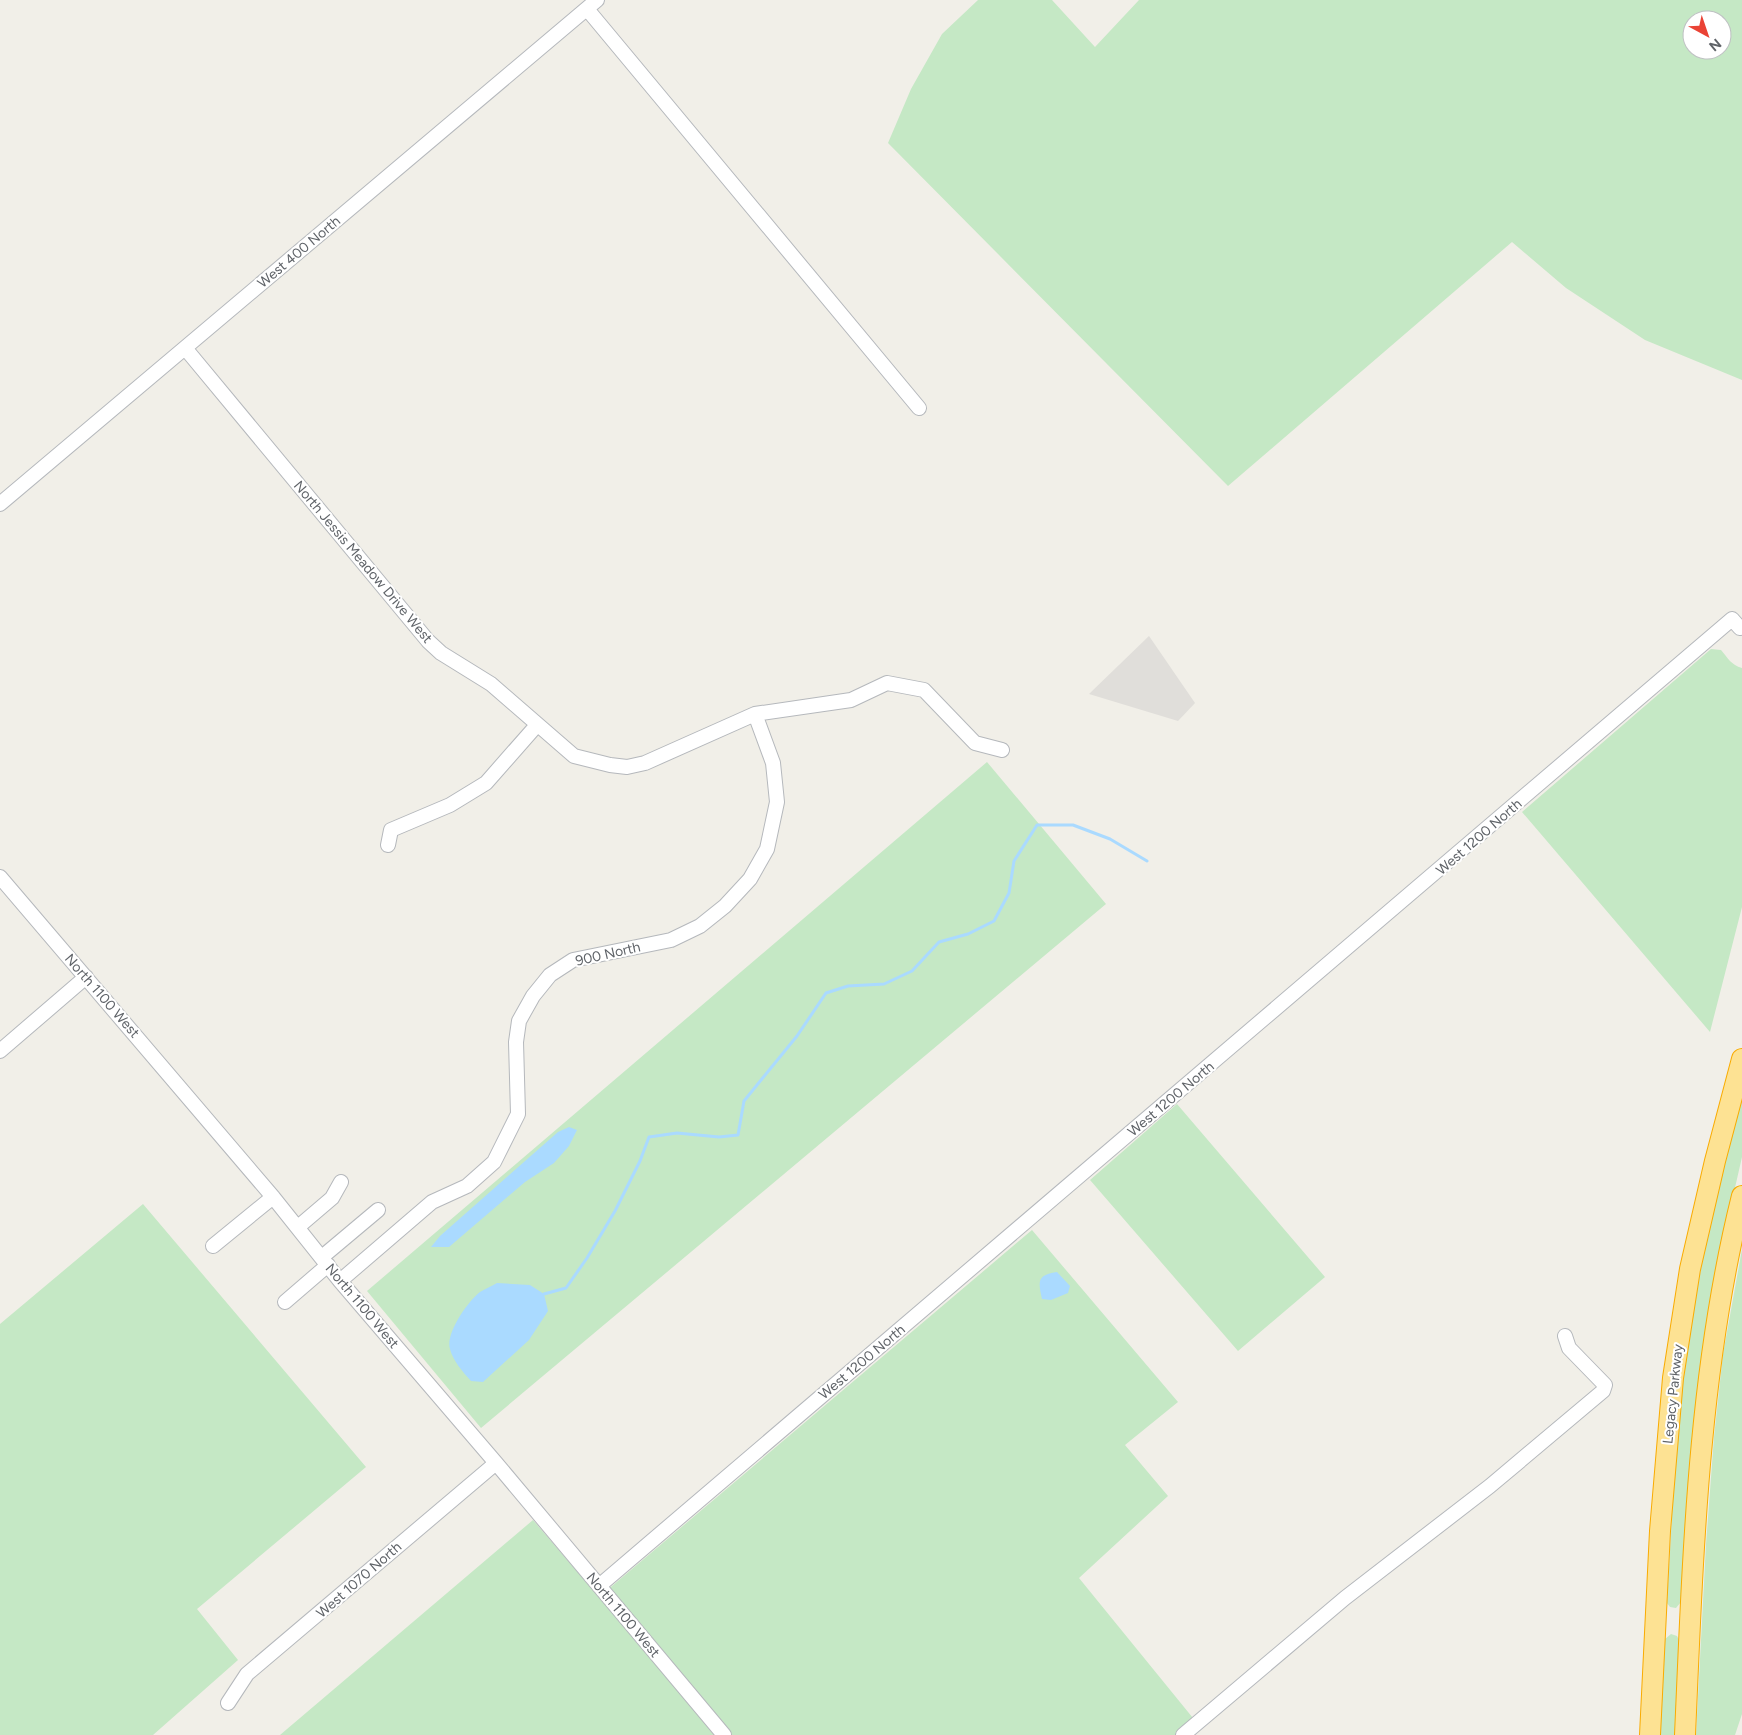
<svg xmlns="http://www.w3.org/2000/svg" width="1742" height="1735" font-family="Figtree,sans-serif">
	<style>
		.industrial { fill: #e0deda }
		.green { fill: #c5e8c5; fill-rule: evenodd }
		.water { fill: #aadaff }
		.lines { fill: none; stroke-linecap: round; stroke-linejoin: round }
		.stream { stroke: #aadaff; stroke-width: 3 }
		.minor-casing { stroke: #b5b8bc; stroke-width: 16 }
		.highway-casing { stroke: #f9ab00; stroke-width: 22 }
		.minor { stroke: #fff; stroke-width: 14 }
		.highway { stroke: #fde293; stroke-width: 20 }
		.labels { text-anchor: middle; dominant-baseline: central; stroke-width: 4; stroke-linejoin: round; paint-order: stroke }
		.street-label { font-size: 14px; fill: #5f6368; stroke: #fff }
	</style>
	<rect width="100%" height="100%" fill="#f1efe8"/>
	<!-- industrial -->
	<path class="industrial" d="M1149,636l46,67 -17,18 -89,-27z"/>
	<!-- green -->
	<path class="green" d="M978,0h74l43,47 44,-47h603v380l-97,-40 -79,-52 -54,-46 -284,244 -340,-343 23,-54 31,-55zM1692,20h30v30h-30z
		M1711,649l10,1c7,8 10,15 21,18v239l-32,125 -188,-220z
		M987,762l119,142 -625,524 -114,-137z
		M1742,1095v62l-21,92 -40,353 -5,6 -6,-1 -3,-4 11,-195 18,-113 13,-68z
		M1177,1104l148,173 -87,74 -148,-171z
		M143,1204l223,263 -169,142 41,51 -85,75h-153v-411z
		M1032,1230l146,172 -53,43 43,51 -89,82 118,145 -14,12h-903l253,-215 66,77z
		M1742,1249v465l-7,21h-39l10,-191 8,-107 9,-83z
		M1671,1634l6,2 2,4 -3,95h-16l5,-96z"/>
	<!-- water -->
	<path class="water" d="M569,1127l8,3 -8,16 -15,17 -29,19 -76,65h-18l9,-11 118,-104z
		M1057,1272l13,14 -2,7 -17,7 -9,-1c-4,-18 -5,-24 15,-27z
		M497,1283l33,2 14,9 4,17 -19,29 -46,42 -12,-1c-8,-9 -18,-20 -21,-32 -5,-15 18,-48 30,-57 5,-3 12,-6 17,-9z"/>
	<g class="lines">
		<!-- stream -->
		<path class="stream" d="M544,1294l22,-6 21,-30 28,-47 25,-50 9,-24 28,-4 42,4 19,-2 6,-34 53,-65 29,-43 22,-7 36,-2 28,-13 27,-29 29,-8 26,-13 15,-28 5,-32 23,-36h36l37,14 37,22"/>
		<!-- minor casing -->
		<g class="minor-casing">
			<path id="minor" d="M587,9l332,399
				M185,348l243,293 13,12 50,31 83,72 36,9 17,2 18,-4 110,-49 96,-14 36,-17 37,7 51,53 27,7
				M0,504l597,-504
				M388,845l3,-15 59,-25 36,-22 51,-58
				M0,877l273,320 67,84 156,182 228,272
				M0,1051l86,-74
				M298,1227l34,-29 9,-16
				M213,1246l60,-49
				M322,1257l56,-47
				M340,1281l92,-79 35,-16 27,-24 24,-48 -2,-72 3,-21 14,-25 17,-21 23,-15 98,-20 29,-14 25,-20 25,-27 17,-30 10,-47 -4,-39 -18,-49
				M285,1302l43,-37
				M599,1586l1133,-967 8,9
				M228,1703l19,-29 249,-211
				M1183,1735l162,-137 145,-112 113,-95 2,-6 -36,-37 -4,-12"/>
		</g>
		<!-- highway casing -->
		<g class="highway-casing">
			<path id="highway" d="M1650,1735l10,-204 13,-153 17,-109 25,-108 27,-102
				M1685,1735c8,-180 13,-363 57,-539"/>
		</g>
		<!-- minor -->
		<use href="#minor" class="minor"/>
		<!-- highway -->
		<use href="#highway" class="highway"/>
	</g>
	<g class="labels">
		<!-- street labels -->
		<g class="street-label">
			<text transform="translate(299 252) rotate(-40)">West 400 North</text>
			<text transform="translate(363 562) rotate(50)">North Jessis Meadow Drive West</text>
			<text transform="translate(1479 837) rotate(-41)">West 1200 North</text>
			<text transform="translate(608 954) rotate(-13)">900 North</text>
			<text transform="translate(102 996) rotate(49)">North 1100 West</text>
			<text transform="translate(1171 1099) rotate(-40)">West 1200 North</text>
			<text transform="translate(362 1306) rotate(50)">North 1100 West</text>
			<text transform="translate(862 1362) rotate(-40)">West 1200 North</text>
			<text transform="translate(1673 1394) rotate(-84)">Legacy Parkway</text>
			<text transform="translate(359 1580) rotate(-41)">West 1070 North</text>
			<text transform="translate(623 1615) rotate(50)">North 1100 West</text>
		</g>
	</g>
	<!-- north arrow -->
	<g transform="translate(1707 35) rotate(140)"><circle r="24" fill="#ffffff" stroke="#bfc1c3"/>
	<path d="M0-4L9 19L0 12L-9 19Z" fill="#ea4335"/>
	<text y="-8" font-size="14" font-weight="bold" text-anchor="middle" fill="#5f6368">N</text>
	</g>
</svg>
